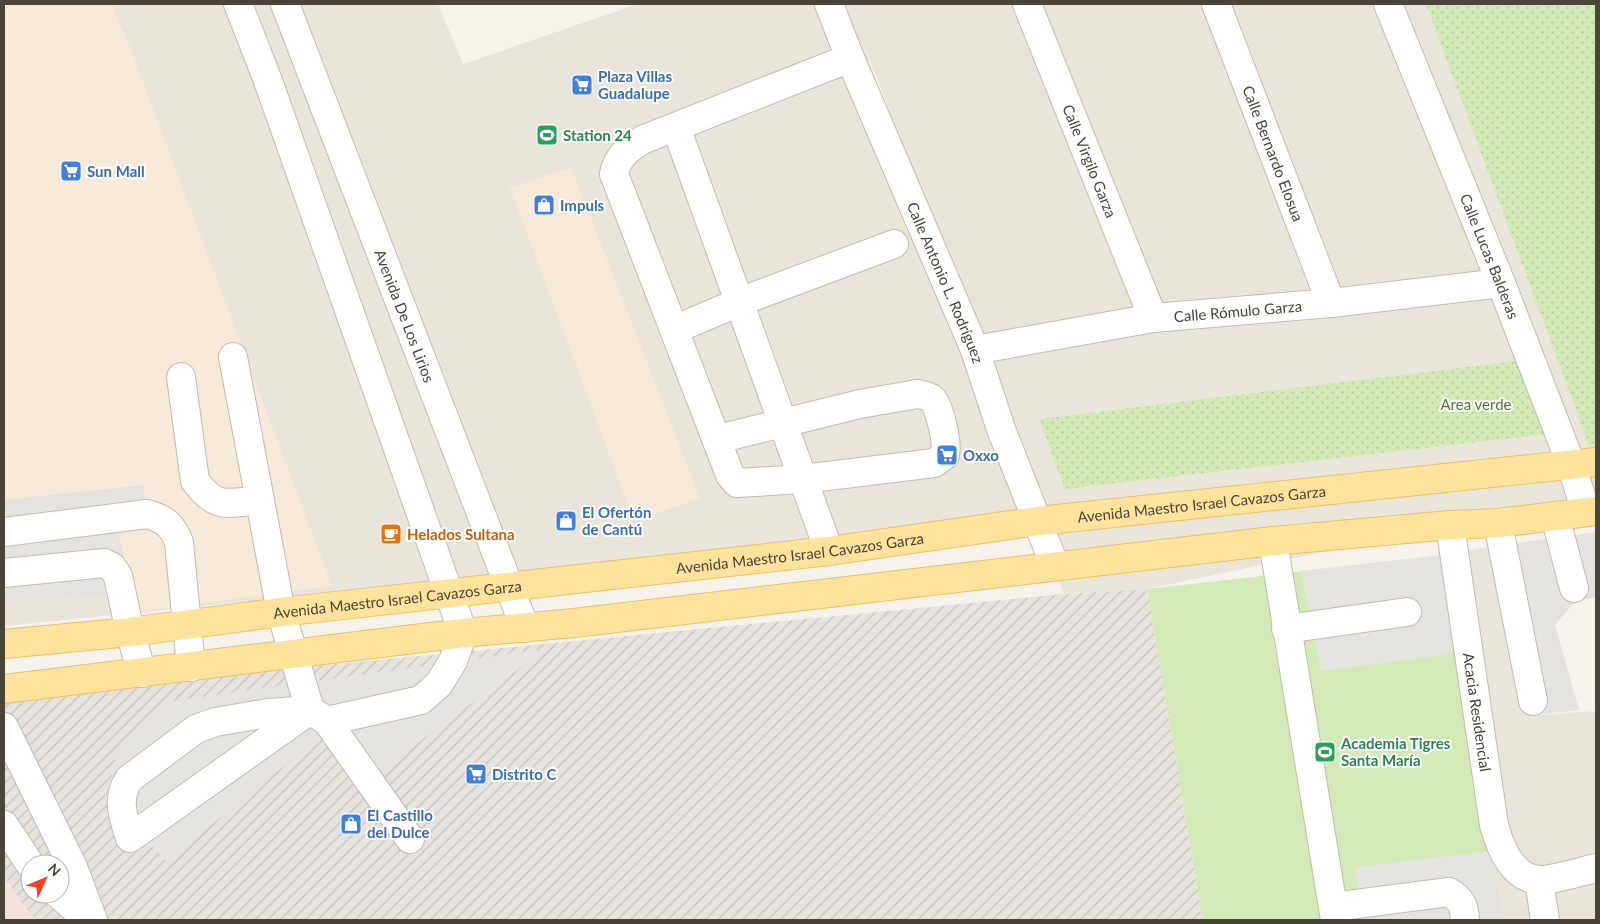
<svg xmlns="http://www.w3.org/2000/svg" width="1600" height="924" font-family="Lato,sans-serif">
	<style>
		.residential { fill: #eae5da; fill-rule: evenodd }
		.commercial { fill: #f7ead8 }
		.industrial { fill: url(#industrial-furrows); fill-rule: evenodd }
		.medical { fill: #f6e3e0 }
		.green { fill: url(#green-dots) }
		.pitch { fill: #d2eab5 }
		.parking { fill: #e5e3e0 }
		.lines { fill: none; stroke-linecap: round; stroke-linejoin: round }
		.minor-casing { stroke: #c2bbae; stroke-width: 30 }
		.major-casing { stroke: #e6c16a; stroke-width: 30 }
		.minor { stroke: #fff; stroke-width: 28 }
		.major { stroke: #ffe39c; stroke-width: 28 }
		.labels { text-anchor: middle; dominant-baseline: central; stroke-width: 4; stroke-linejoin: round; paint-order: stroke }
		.shop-label { font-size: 15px; font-weight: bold; fill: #366cbe; stroke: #fff; text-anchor: start }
		.leisure-label { font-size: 15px; font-weight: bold; fill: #27864d; stroke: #fff; text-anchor: start }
		.street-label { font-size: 15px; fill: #4b4439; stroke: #fff }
		.park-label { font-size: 15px; fill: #4a7f2a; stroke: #fff }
		.food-label { font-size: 15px; font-weight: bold; fill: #c56008; stroke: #fff; text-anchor: start }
	</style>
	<defs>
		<pattern id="industrial-furrows" width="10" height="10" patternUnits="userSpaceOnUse" patternTransform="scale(1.25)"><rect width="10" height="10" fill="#e6e2dd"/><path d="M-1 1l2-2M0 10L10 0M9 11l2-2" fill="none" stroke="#c7c3be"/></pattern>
		<pattern id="green-dots" width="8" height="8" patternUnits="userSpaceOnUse" patternTransform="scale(1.25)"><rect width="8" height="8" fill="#d2eab5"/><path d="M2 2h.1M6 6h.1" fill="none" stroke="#b6ca9c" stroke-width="1.8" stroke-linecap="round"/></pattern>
	</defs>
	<rect width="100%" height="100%" fill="#f6f3ec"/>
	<!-- residential -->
	<path class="residential" d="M4,4h434l25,60 175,-60h958v491l-449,94 -83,5 -27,-73 -1033,105zM862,42l20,49 97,268h-1z
		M1488,547l38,169 70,-5v209h-93l-59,-365z"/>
	<!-- commercial -->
	<path class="commercial" d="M4,4h107l18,41 203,541 -192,25 -4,-2 -7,-16 -125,9z
		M571,167l129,331 -66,23 -124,-333z"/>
	<!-- industrial -->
	<path class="industrial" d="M1147,589l56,331h-1199v-224l1060,-102zM30,864h30v30h-30z"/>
	<!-- medical -->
	<path class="medical" d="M4,877l31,43h-31z"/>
	<!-- green -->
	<path class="green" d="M1426,4l170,1v439l-7,1z
		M1517,361l32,73 -484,55 -26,-70z"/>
	<!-- pitch -->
	<path class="pitch" d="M1444,555l59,365h-300l-56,-331z"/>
	<!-- parking -->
	<path class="parking" d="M143,485l4,40 -28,7 11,61 -126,9v-102z
		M1596,532v65l-21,5 -20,23 24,85 -53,6 -38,-169z
		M1444,555l16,98 -139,18 -20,-100z
		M546,649l-167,122 -41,-48 -172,138 -59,-65 11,-48 55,-47z
		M1492,851l11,69h-140l-8,-53z"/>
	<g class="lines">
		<!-- minor casing -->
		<g class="minor-casing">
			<g id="minor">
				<path id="s1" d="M285,4l240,624"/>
				<path id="s2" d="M829,4l21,54 125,292 26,79 54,137"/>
				<path id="s3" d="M1027,4l126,314"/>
				<path id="s4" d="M1216,4l115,299"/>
				<path id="s5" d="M1388,4l113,279 70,181 15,48"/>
				<path d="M676,127l153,424"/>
				<path d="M676,329l63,-27 155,-58"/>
				<path id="s6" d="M975,350l178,-32 178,-15 170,-20"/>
				<path d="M233,357l48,255 29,98 -180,128c-7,-21 -14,-39 -1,-59l67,-50 19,-7 53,-9 42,-3 17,11 94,-21 18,-16 14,-23 10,-28 -196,-555 -29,-74"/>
				<path d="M181,377l14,104c22,29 31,22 64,19"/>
				<path d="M718,439l142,-35 57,-10c5,1 10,1 15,5 8,8 16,45 13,56l-11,8 -131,16 -66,4 -7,-8 -116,-301c3,-17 14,-25 28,-34l208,-82"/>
				<path d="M1555,516l19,72"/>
				<path d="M1498,523l35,178"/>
				<path id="s7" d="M1450,525l44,300c6,22 18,53 45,55 12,1 44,-9 57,-12"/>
				<path d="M4,532l143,-18c18,5 25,11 32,28l12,125"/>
				<path d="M1273,541l62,379"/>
				<path d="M4,573l100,-10 8,4 6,9 12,56 12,41"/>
				<path d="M1286,629l121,-17"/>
				<path d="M327,721l83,118"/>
				<path d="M4,727l69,140 20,53"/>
				<path d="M4,825l26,39"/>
				<path d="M1539,880l6,40"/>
				<path d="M58,894l30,26"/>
				<path d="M1333,907l116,-15c13,8 15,14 16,28"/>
			</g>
		</g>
		<!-- major casing -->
		<g class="major-casing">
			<g id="major">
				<path id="s8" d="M4,644l126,-12 151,-20 548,-61 209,-30 558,-59"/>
				<path d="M4,689l459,-56 111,-10 699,-82 177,-16 48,-2 98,-12"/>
			</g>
		</g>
		<!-- minor -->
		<use href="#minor" class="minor"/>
		<!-- major -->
		<use href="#major" class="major"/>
	</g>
	<!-- icons -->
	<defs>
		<g id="supermarket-square" transform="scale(1.125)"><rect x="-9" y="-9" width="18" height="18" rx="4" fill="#3f7fe0" stroke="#fff"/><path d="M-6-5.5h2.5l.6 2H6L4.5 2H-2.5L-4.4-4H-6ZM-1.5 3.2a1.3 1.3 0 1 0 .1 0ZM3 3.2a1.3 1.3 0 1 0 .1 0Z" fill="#fff"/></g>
		<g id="stadium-square" transform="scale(1.125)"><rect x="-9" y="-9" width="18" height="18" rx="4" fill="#2e9e5b" stroke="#fff"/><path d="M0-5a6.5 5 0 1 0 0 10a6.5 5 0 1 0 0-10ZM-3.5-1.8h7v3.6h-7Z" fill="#fff"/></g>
		<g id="shop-square" transform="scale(1.125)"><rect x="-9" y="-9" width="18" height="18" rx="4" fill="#3f7fe0" stroke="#fff"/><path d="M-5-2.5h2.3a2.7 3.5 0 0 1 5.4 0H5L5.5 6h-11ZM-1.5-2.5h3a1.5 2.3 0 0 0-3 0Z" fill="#fff"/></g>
		<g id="cafe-square" transform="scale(1.125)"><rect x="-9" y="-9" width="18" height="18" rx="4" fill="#e8710a" stroke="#fff"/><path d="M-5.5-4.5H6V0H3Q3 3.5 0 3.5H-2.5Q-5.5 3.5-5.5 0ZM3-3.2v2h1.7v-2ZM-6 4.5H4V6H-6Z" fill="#fff"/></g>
	</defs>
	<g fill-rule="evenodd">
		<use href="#supermarket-square" x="582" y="85"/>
		<use href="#stadium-square" x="547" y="135"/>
		<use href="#supermarket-square" x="71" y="171"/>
		<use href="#shop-square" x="544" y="205"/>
		<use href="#supermarket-square" x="947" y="455"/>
		<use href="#shop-square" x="566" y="521"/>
		<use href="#cafe-square" x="391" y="534"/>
		<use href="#stadium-square" x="1325" y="752"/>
		<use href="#supermarket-square" x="476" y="774"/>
		<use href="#shop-square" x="351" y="824"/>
	</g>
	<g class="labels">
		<!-- shop labels -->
		<g class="shop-label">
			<text x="598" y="76">Plaza Villas<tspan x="598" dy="17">Guadalupe</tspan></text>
			<text x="87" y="171">Sun Mall</text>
			<text x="560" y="205">Impuls</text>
			<text x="963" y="455">Oxxo</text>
			<text x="582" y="512">El Ofertón<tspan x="582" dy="17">de Cantú</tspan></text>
			<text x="492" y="774">Distrito C</text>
			<text x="367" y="815">El Castillo<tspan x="367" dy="17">del Dulce</tspan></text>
		</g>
		<!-- leisure labels -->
		<g class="leisure-label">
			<text x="563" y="135">Station 24</text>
			<text x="1341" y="743">Academia Tigres<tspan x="1341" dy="17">Santa María</tspan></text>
		</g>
		<!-- street labels -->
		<g class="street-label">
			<text stroke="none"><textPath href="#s4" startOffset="160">Calle Bernardo Elosua</textPath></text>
			<text stroke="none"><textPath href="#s3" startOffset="169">Calle Virgilo Garza</textPath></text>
			<text stroke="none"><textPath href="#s5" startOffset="272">Calle Lucas Balderas</textPath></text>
			<text stroke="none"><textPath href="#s2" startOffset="302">Calle Antonio L. Rodríguez</textPath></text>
			<text stroke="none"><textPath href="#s6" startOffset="266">Calle Rómulo Garza</textPath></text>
			<text stroke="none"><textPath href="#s1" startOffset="334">Avenida De Los Lirios</textPath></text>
			<text stroke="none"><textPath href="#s8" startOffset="1206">Avenida Maestro Israel Cavazos Garza</textPath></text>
			<text stroke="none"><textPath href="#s8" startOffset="801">Avenida Maestro Israel Cavazos Garza</textPath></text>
			<text stroke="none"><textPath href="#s8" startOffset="396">Avenida Maestro Israel Cavazos Garza</textPath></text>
			<text stroke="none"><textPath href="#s7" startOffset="189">Acacia Residencial</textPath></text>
		</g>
		<!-- park labels -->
		<g class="park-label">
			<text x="1476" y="404">Area verde</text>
		</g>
		<!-- food labels -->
		<g class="food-label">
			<text x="407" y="534">Helados Sultana</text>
		</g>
	</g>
	<!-- border -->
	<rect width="1600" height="924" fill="none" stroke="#4b4439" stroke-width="10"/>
	<!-- north arrow -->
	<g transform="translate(45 879) rotate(46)"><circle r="24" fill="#ffffff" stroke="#b7b4b0"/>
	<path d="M0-4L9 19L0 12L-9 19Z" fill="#fc3f1d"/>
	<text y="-8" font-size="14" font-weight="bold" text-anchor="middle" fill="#4b4439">N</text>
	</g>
</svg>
